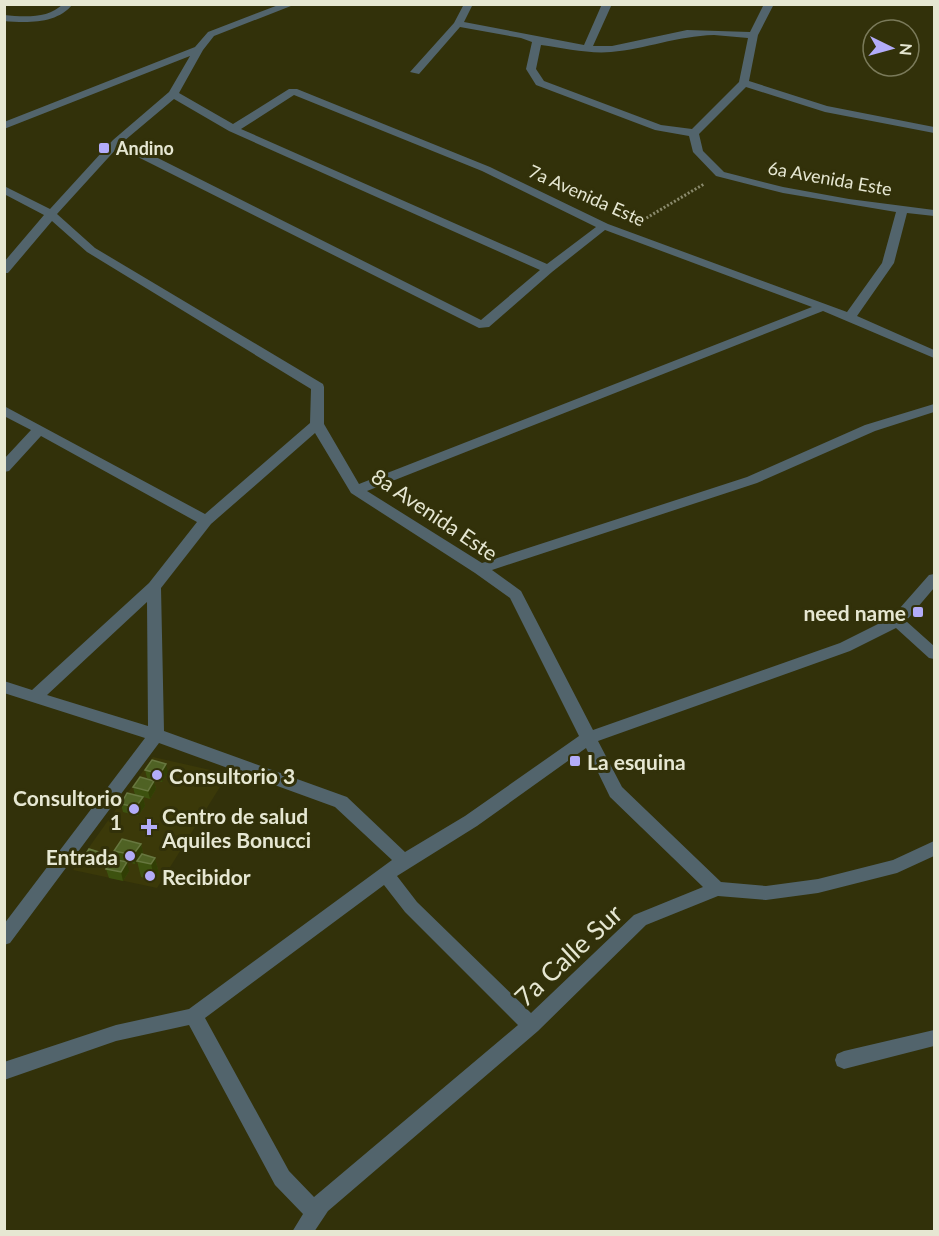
<svg xmlns="http://www.w3.org/2000/svg" width="939" height="1236" font-family="Lato,sans-serif">
	<style>
		.built { fill: #3b3909 }
		.lines { fill: none; stroke-linecap: round; stroke-linejoin: round }
		.path { stroke: #8a8a6c; stroke-width: 3; stroke-dasharray: 2 2; stroke-linecap: butt }
		.minor { fill: #52646c; fill-rule: evenodd }
		.wall { fill: #3d520f }
		.shaded-wall { fill: #313e04 }
		.building { fill: #4f6224; stroke: #67773f; stroke-width: 1.5 }
		.poi-dot { fill: #b3acf9; stroke: #32310a; stroke-width: 2 }
		.labels { text-anchor: middle; dominant-baseline: central; stroke-width: 6; stroke-linejoin: round; paint-order: stroke }
		.far-poi-label { font-size: 18px; font-weight: bold; fill: #e6e7d2; stroke: #32310a; text-anchor: start }
		.far-street-label { font-size: 18px; fill: #e6e7d2; stroke: #32310a }
		.street-label { font-size: 21px; fill: #e6e7d2; stroke: #32310a }
		.poi-label { font-size: 21px; font-weight: bold; fill: #e6e7d2; stroke: #32310a; text-anchor: start }
		.near-street-label { font-size: 26px; fill: #e6e7d2; stroke: #32310a }
	</style>
	<rect width="100%" height="100%" fill="#32310a"/>
	<!-- built -->
	<path class="built" d="M153,757l75,17 -71,114 -84,-18z"/>
	<g class="lines">
		<!-- path -->
		<path class="path" d="M643,220l61,-36"/>
		<!-- minor -->
		<path class="minor" d="M63,4h10c-16,20 -45,19 -69,17v-6c20,2 44,4 59,-11z
			M281,4h15l-82,32 -11,14 -24,43 54,31 56,-35h8l193,78 118,57 239,88 35,-49 14,-51 -113,-19 -67,-17 -23,-24 -4,-16 -34,-6 -119,-45 -10,-16 6,-27 -11,-4 -61,-11 -41,47 -9,-2 44,-49 10,-19h9l-9,18 120,23 18,-41h10l-19,42h19l75,-16 63,2 14,-28h10l-16,31 -9,46 78,25 107,21v6l-109,-21 -79,-25 -47,47 4,17 21,21 59,15 66,12 85,11v6l-27,-3 -13,50 -37,53 77,34v8l-111,-47 -456,180 115,72 265,-86 118,-52 69,-21v8l-59,19 -118,52 -265,87 29,21 72,139 247,-87 52,-26 37,-42 5,-1v14l-28,33 28,25v13l-5,-1 -33,-30 -46,23 -252,90 24,46 99,95 45,4 52,-7 75,-19 41,-19v15l-37,17 -79,20 -52,7 -48,-4 -72,29 -108,106 -210,180 -14,21h-22l11,-18 -28,-29 -86,-160 -73,16 -112,39v-18l112,-37 73,-16 203,-149 -57,-53 -176,-64 -149,200 -6,2v-21l141,-186 -141,-45v-12l28,9 117,-107 48,-61 -156,-86 -32,35 -5,1v-13l27,-29 -27,-14v-10l201,108 105,-91 1,-34 -224,-137 -35,-31 -44,52h-4v-11l40,-47 -40,-21v-8l46,23 63,-69 56,-48 21,-36 -186,73v-7l191,-75 13,-15zM714,35l34,3 -9,44 -47,47 -31,-4 -117,-44 -8,-12 5,-24c23,3 47,9 70,7 35,-3 66,-16 103,-17zM294,95l188,76 114,56 -49,37 -306,-135zM174,99l55,32 311,139 -59,50 -357,-179zM118,147l361,181 10,-1 63,-55 53,-42 207,77 -453,177 -35,-60v-37l-1,-3 -228,-136 -38,-34zM315,433l36,60 124,80 35,25 69,138 -114,80 -60,36 -58,-55 -183,-66 -3,-143 50,-64zM147,602l1,124 -101,-31zM586,748l24,49 93,90 -69,28 -103,98 -114,-111 -20,-26 80,-50zM384,885l21,27 113,113 -204,172 -25,-26 -84,-153z
			M934,1030v16l-90,23 -7,-3 -2,-6 2,-6 7,-3z"/>
	</g>
	<!-- wall -->
	<path class="wall" d="M145,770l23,2 -6,10 -15,-4z
		M154,781l2,8 -6,10 -7,-2 2,9 -7,10 -15,-4 -2,-8 14,-9 -2,-8z
		M141,844l2,9 -1,1 13,4 4,16 -4,7 -14,-4 -4,-16 -2,3 -19,-5 -2,-8z
		M102,853l2,8 -3,6 -14,-3 -2,-9z
		M106,869l23,2 -6,10 -14,-3z"/>
	<!-- shaded-wall -->
	<path class="shaded-wall" d="M166,764l2,8 -6,10 -2,-8z
		M154,781l2,8 -6,10 -2,-8z
		M143,797l2,9 -7,10 -2,-9z
		M141,844l2,9 -8,11 -2,-9z
		M102,853l2,8 -3,6 -3,-8z
		M155,858l4,16 -4,7 -4,-17z
		M127,862l2,9 -6,10 -2,-9z"/>
	<!-- building -->
	<path class="building" d="M152,760l14,4 -6,10 -15,-4z
		M140,777l14,4 -6,10 -15,-4z
		M127,793l16,4 -7,10 -15,-3z
		M122,839l19,5 -8,11 -19,-4z
		M89,849l13,4 -4,6 -13,-4z
		M142,854l13,4 -4,6 -14,-3z
		M112,859l15,3 -6,10 -15,-3z"/>
	<!-- markers -->
	<g class="poi-dot">
		<rect x="98" y="142" width="12" height="12" rx="3"/>
		<rect x="912" y="606" width="12" height="12" rx="3"/>
		<rect x="569" y="755" width="12" height="12" rx="3"/>
		<circle cx="157" cy="775" r="6"/>
		<circle cx="134" cy="809" r="6"/>
		<path d="M146 818h6v6h6v6h-6v6h-6v-6h-6v-6h6z"/>
		<circle cx="130" cy="856" r="6"/>
		<circle cx="150" cy="876" r="6"/>
	</g>
	<g class="labels">
		<!-- far-poi labels -->
		<g class="far-poi-label">
			<text x="116" y="148">Andino</text>
		</g>
		<!-- far-street labels -->
		<g class="far-street-label">
			<text transform="translate(830 178) rotate(10)">6a Avenida Este</text>
			<text transform="translate(587 195) rotate(24)">7a Avenida Este</text>
		</g>
		<!-- street labels -->
		<g class="street-label">
			<text transform="translate(435 514) rotate(34)">8a Avenida Este</text>
		</g>
		<!-- poi labels -->
		<g class="poi-label">
			<text x="906" y="612" text-anchor="end">need name</text>
			<text x="587" y="761">La esquina</text>
			<text x="169" y="775">Consultorio 3</text>
			<text x="122" y="797" text-anchor="end">Consultorio<tspan x="122" dy="24">1</tspan></text>
			<text x="162" y="815">Centro de salud<tspan x="162" dy="24">Aquiles Bonucci</tspan></text>
			<text x="118" y="856" text-anchor="end">Entrada</text>
			<text x="162" y="876">Recibidor</text>
		</g>
		<!-- near-street labels -->
		<g class="near-street-label">
			<text transform="translate(568 955) rotate(-43)">7a Calle Sur</text>
		</g>
	</g>
	<!-- border -->
	<rect width="939" height="1236" fill="none" stroke="#e6e7d2" stroke-width="12"/>
	<!-- north arrow -->
	<g transform="translate(891 48) rotate(95)"><circle r="28" fill="#32310a" stroke="#7a7a5a" stroke-width="1.5"/>
	<path d="M0-4.5L10 22L0 15L-10 22Z" fill="#b3acf9"/>
	<text y="-9" font-size="16" font-weight="bold" text-anchor="middle" fill="#e6e7d2">N</text>
	</g>
</svg>
